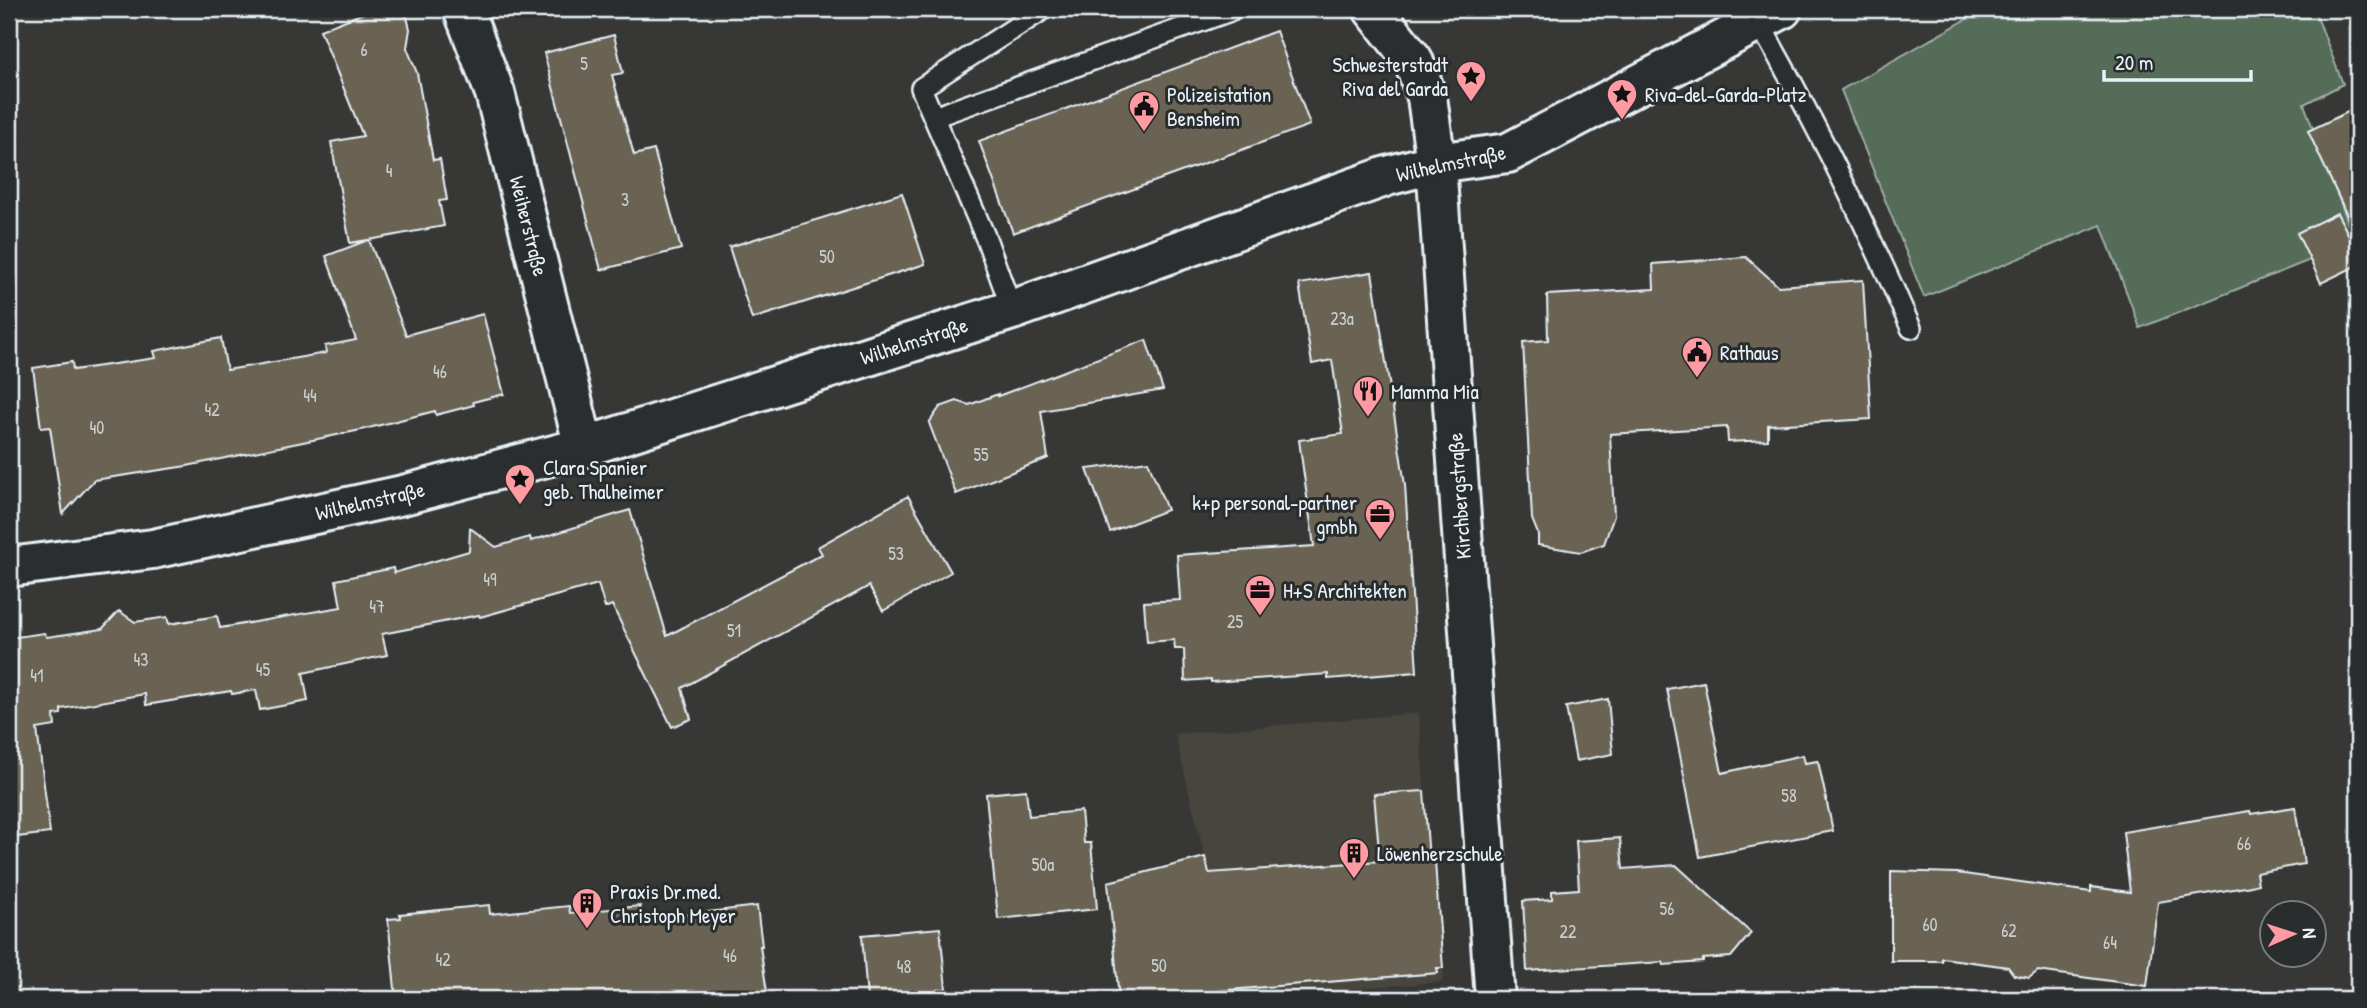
<svg xmlns="http://www.w3.org/2000/svg" width="2367" height="1008" font-family="'Patrick Hand',sans-serif">
	<style>
		.built { fill: #46453e }
		.green { fill: #556c58; stroke: #9eaea8; stroke-width: 2 }
		.building { fill: #6a6353; stroke: #e8f1f8; stroke-width: 2 }
		.lines { fill: none; stroke-linecap: round; stroke-linejoin: round }
		.lane-casing { stroke: #e8f1f8; stroke-width: 24 }
		.street-casing { stroke: #e8f1f8; stroke-width: 44 }
		.lane { stroke: #2a2d2e; stroke-width: 19 }
		.street { stroke: #2a2d2e; stroke-width: 38 }
		.labels { text-anchor: middle; dominant-baseline: central; stroke-width: 6; stroke-linejoin: round; paint-order: stroke }
		.number-label { font-size: 18px; fill: #c8cecf }
		.poi-label { font-size: 21px; fill: #e8f1f8; stroke: #2a2d2e; text-anchor: start }
		.street-label { font-size: 21px; fill: #e8f1f8; stroke: #2a2d2e }
	</style>
	<rect width="100%" height="100%" fill="#373835"/>
	<filter id="ink" filterUnits="userSpaceOnUse"><feTurbulence type="fractalNoise" baseFrequency=".0143" numOctaves="2"/><feDisplacementMap in="SourceGraphic" scale="14" xChannelSelector="R" yChannelSelector="G"/><feConvolveMatrix kernelMatrix="1 2 1 2 8 2 1 2 1" color-interpolation-filters="sRGB"/></filter>
	<g filter="url(#ink)">
		<!-- built -->
		<path class="built" d="M1419,713l10,147h6l9,117 -3,5 -202,15 -64,-263z"/>
		<!-- green -->
		<path class="green" d="M1985,9h329l29,75 -39,20 51,138 -215,86 -39,-103 -177,72 -83,-207z"/>
		<!-- building -->
		<path class="building" d="M374,9h22l11,8 3,12 -3,19 10,25 16,87 7,-1 7,41 -8,1 5,25 -75,14 37,95 77,-21 21,80 -31,8 1,3 -38,10 -1,-4 -74,19 -174,36 -93,14 -31,34 -13,-87 -9,1 -8,-60 39,-6 1,8 83,-12 -2,-7 67,-13 6,32 99,-17 -1,-7 31,-6 -30,-84 42,-16 -18,3 -19,-101 32,-6 -43,-106z
			M1276,31l34,94 -297,108 -34,-92z
			M614,35l9,38 -11,2 22,80 20,-5 27,99 -80,21 -57,-217z
			M2358,107v132l-50,-108z
			M902,193l23,71 -173,55 -23,-72z
			M2337,213l21,40v12l-37,18 -24,-50z
			M1746,257l32,29 85,-6 8,139 -103,6v15l-40,2 -1,-15 -117,7 4,82 -10,28 -23,8 -43,-7v-11l-6,-15 -9,-177 25,-2 -1,-45 107,-6 -1,-25z
			M1372,272l33,213 12,187 -89,7v-5l-117,8v-3l-26,2 -1,-32h-9l-1,-9 -27,2 -3,-40 36,-2 -3,-45 137,-9 -15,-106 44,-6 -11,-74 -20,4 -13,-80z
			M1146,340l17,50 -122,21 7,47 -92,36 -27,-71 11,-16 17,-6 12,4 29,-11v2z
			M1148,461l19,49 -57,22 -23,-63z
			M908,496l43,76 -68,39 -14,-25 -187,102 9,31 -19,8 -60,-122 -7,3 -7,-24 -118,33 -1,-2 -97,19 5,21 -84,18 5,28 -48,9 -4,-20 -24,4 -1,-3 -85,14 -1,-11 -84,15v5l-7,1 1,11 -18,3 13,104 -41,5v-200l35,-5 3,4 55,-8 17,-18 16,11 32,-5 2,7 48,-8 3,12 121,-21 -5,-27 57,-12 1,5 75,-22 1,-23 26,19 34,-10 1,4 99,-31 37,126 155,-82 -4,-7z
			M1704,682l18,91 81,-18 2,8 13,-2 15,70 -133,26 -33,-168z
			M1608,699l5,55 -37,7 -10,-54z
			M1026,790l3,26 52,-5 3,32h7l6,66 -99,10 -12,-125z
			M1424,791l5,69h6l2,32 6,76h-6l1,5 -319,26 -11,-117 97,-25 4,16 171,-12 -6,-67z
			M2295,807l9,57 -48,9 2,11 -7,2 -93,16 -11,84 -109,-15 -9,7 -15,-3 -6,-8 -66,-9v3h-51v-90l66,2 134,19v-5l39,5 -7,-60 127,-21 1,3z
			M1620,838l3,31 53,-4 75,68 -20,24 -28,2v3l-39,3 -1,-3 -136,9 -4,-70 29,-2v-8l27,-2 -3,-48z
			M489,905l1,9 79,-8 1,7 70,-7 2,14 115,-14 5,40h-2l8,53h-372l-8,-80 13,-1 -1,-4z
			M940,928l6,61 -9,1 1,9h-71l-5,-64z"/>
		<g class="lines">
			<!-- lane casing -->
			<g class="lane-casing">
				<path id="lane" d="M1758,21c57,100 107,201 153,307
					M934,117l296,-106 -2,-2
					M1012,310l-25,-69 -66,-153 123,-79"/>
			</g>
			<!-- street casing -->
			<g class="street-casing">
				<path id="street" d="M463,9l32,84 89,354
					M1373,9l40,51 14,37 9,66 59,836
					M9,567l144,-18 250,-54 181,-48 428,-137 375,-134 49,-13 72,-10 274,-144"/>
			</g>
			<!-- lane -->
			<use href="#lane" class="lane"/>
			<!-- street -->
			<use href="#street" class="street"/>
		</g>
	</g>
	<!-- icons -->
	<defs>
		<g id="sight-pin" transform="scale(1.575)"><path d="M0 17L-7.5 6A9.5 9.5 0 1 1 7.5 6Z" fill="#ff9aa2" stroke="#2a2d2e"/><path d="M0-6L1.8-2.2L6-1.7L2.9 1.2L3.7 5.4L0 3.3L-3.7 5.4L-2.9 1.2L-6-1.7L-1.8-2.2Z" fill="#111"/></g>
		<g id="civic-pin" transform="scale(1.575)"><path d="M0 17L-7.5 6A9.5 9.5 0 1 1 7.5 6Z" fill="#ff9aa2" stroke="#2a2d2e"/><path d="M-.6-6.5H3V-4.5H.6V-3L4-1V1h2V6H-6V1h2V-1L-.6-3ZM-1.2 2.5V6h2.4V2.5Z" fill="#111"/></g>
		<g id="restaurant-pin" transform="scale(1.575)"><path d="M0 17L-7.5 6A9.5 9.5 0 1 1 7.5 6Z" fill="#ff9aa2" stroke="#2a2d2e"/><path d="M-5-6h1v4h1v-4h1v4h1v-4h1v5L-1.5 .5V6h-2V.5L-5-1ZM5-6V6H3V1.5H1.5Q1.5-4 5-6Z" fill="#111"/></g>
		<g id="office-pin" transform="scale(1.575)"><path d="M0 17L-7.5 6A9.5 9.5 0 1 1 7.5 6Z" fill="#ff9aa2" stroke="#2a2d2e"/><path d="M-6-3h4V-5.5h4V-3h4V5H-6ZM-1-4.5V-3h2v-1.5ZM-6 0V1H6V0Z" fill="#111"/></g>
		<g id="building-pin" transform="scale(1.575)"><path d="M0 17L-7.5 6A9.5 9.5 0 1 1 7.5 6Z" fill="#ff9aa2" stroke="#2a2d2e"/><path d="M-4-6H4V6H1V3H-1V6H-4ZM-2.5-4.3h1.7v1.8h-1.7ZM.8-4.3h1.7v1.8H.8ZM-2.5-1h1.7V.8h-1.7ZM.8-1h1.7V.8H.8Z" fill="#111"/></g>
	</defs>
	<g fill-rule="evenodd">
		<use href="#sight-pin" x="1471" y="76"/>
		<use href="#sight-pin" x="1622" y="94"/>
		<use href="#civic-pin" x="1144" y="106"/>
		<use href="#civic-pin" x="1697" y="352"/>
		<use href="#restaurant-pin" x="1368" y="391"/>
		<use href="#sight-pin" x="520" y="479"/>
		<use href="#office-pin" x="1380" y="514"/>
		<use href="#office-pin" x="1260" y="590"/>
		<use href="#building-pin" x="1354" y="853"/>
		<use href="#building-pin" x="587" y="903"/>
	</g>
	<g class="labels">
		<!-- number labels -->
		<g class="number-label">
			<text x="364" y="49">6</text>
			<text x="584" y="63">5</text>
			<text x="389" y="170">4</text>
			<text x="625" y="199">3</text>
			<text x="827" y="256">50</text>
			<text x="1342" y="318">23a</text>
			<text x="440" y="371">46</text>
			<text x="310" y="395">44</text>
			<text x="212" y="409">42</text>
			<text x="97" y="427">40</text>
			<text x="981" y="454">55</text>
			<text x="896" y="553">53</text>
			<text x="490" y="579">49</text>
			<text x="377" y="606">47</text>
			<text x="1235" y="621">25</text>
			<text x="734" y="630">51</text>
			<text x="141" y="659">43</text>
			<text x="263" y="669">45</text>
			<text x="37" y="675">41</text>
			<text x="1789" y="795">58</text>
			<text x="2244" y="843">66</text>
			<text x="1043" y="864">50a</text>
			<text x="1667" y="908">56</text>
			<text x="1930" y="924">60</text>
			<text x="2009" y="930">62</text>
			<text x="1568" y="931">22</text>
			<text x="2110" y="942">64</text>
			<text x="730" y="955">46</text>
			<text x="443" y="959">42</text>
			<text x="1159" y="965">50</text>
			<text x="904" y="966">48</text>
		</g>
		<!-- poi labels -->
		<g class="poi-label">
			<text x="1448" y="64" text-anchor="end">Schwesterstadt<tspan x="1448" dy="24">Riva del Garda</tspan></text>
			<text x="1167" y="94">Polizeistation<tspan x="1167" dy="24">Bensheim</tspan></text>
			<text x="1645" y="94">Riva-del-Garda-Platz</text>
			<text x="1720" y="352">Rathaus</text>
			<text x="1391" y="391">Mamma Mia</text>
			<text x="543" y="467">Clara Spanier<tspan x="543" dy="24">geb. Thalheimer</tspan></text>
			<text x="1357" y="502" text-anchor="end">k+p personal-partner<tspan x="1357" dy="24">gmbh</tspan></text>
			<text x="1283" y="590">H+S Architekten</text>
			<text x="1377" y="853">Löwenherzschule</text>
			<text x="610" y="891">Praxis Dr.med.<tspan x="610" dy="24">Christoph Meyer</tspan></text>
		</g>
		<!-- street labels -->
		<g class="street-label">
			<text transform="translate(1451 163) rotate(-12)">Wilhelmstraße</text>
			<text transform="translate(529 226) rotate(76)">Weiherstraße</text>
			<text transform="translate(914 341) rotate(-18)">Wilhelmstraße</text>
			<text transform="translate(1459 496) rotate(-94)">Kirchbergstraße</text>
			<text transform="translate(370 501) rotate(-13)">Wilhelmstraße</text>
		</g>
	</g>
	<!-- margin -->
	<rect width="2367" height="1008" fill="none" stroke="#2a2d2e" stroke-width="35"/>
	<rect x="18" y="18" width="2332" height="973" fill="none" stroke="#e8f1f8" stroke-width="2.5" filter="url(#ink)"/>
	<!-- north arrow -->
	<g transform="translate(2293 934) rotate(87)"><circle r="33" fill="#2a2d2e" stroke="#767b7f" stroke-width="2"/>
	<path d="M0-5L12 26L0 18L-12 26Z" fill="#ff9aa2"/>
	<text y="-10" font-size="19" font-weight="bold" text-anchor="middle" fill="#e8f1f8">N</text>
	</g>
	<!-- scale -->
	<path d="M2104 70v10h147v-10" fill="none" stroke="#e8f1f8" stroke-width="3.5"/>
	<text x="2115" y="70" font-size="21" fill="#e8f1f8" stroke="#2a2d2e" stroke-width="5" paint-order="stroke">20 m</text>
</svg>
